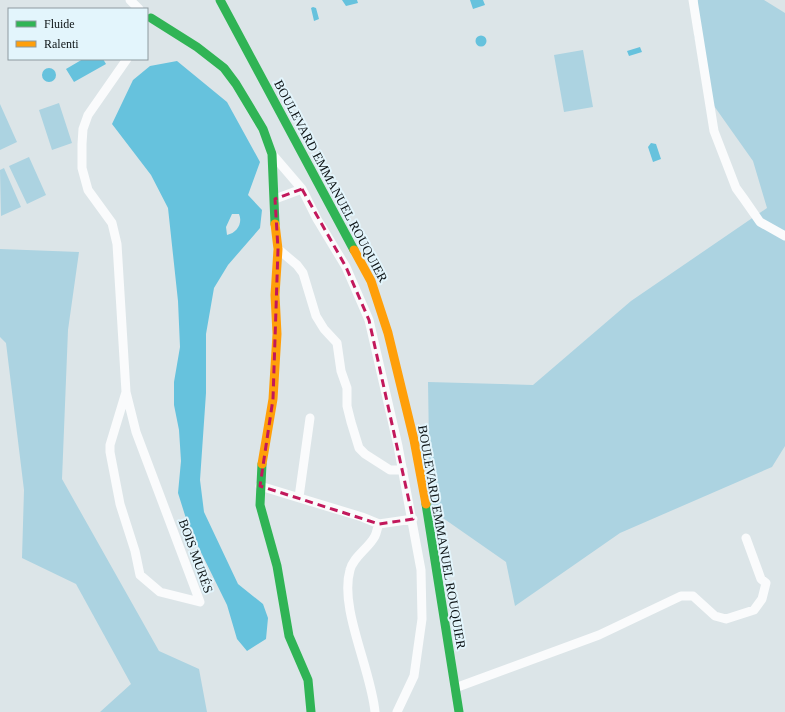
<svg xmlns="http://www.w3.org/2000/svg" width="785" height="712" font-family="'Times New Roman',serif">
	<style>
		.green { fill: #acd3e1 }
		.water { fill: #66c2dd; fill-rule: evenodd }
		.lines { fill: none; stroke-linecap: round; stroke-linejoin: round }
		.street { stroke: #fafbfc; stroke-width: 9 }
		.fast { stroke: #30b455; stroke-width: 9 }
		.slow { stroke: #ff9f0a; stroke-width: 9 }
		.marked { fill: none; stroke: #c2185b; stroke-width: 3; stroke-dasharray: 8 5; stroke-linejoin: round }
		.labels { text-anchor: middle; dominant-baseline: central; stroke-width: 4; stroke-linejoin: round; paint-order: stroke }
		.street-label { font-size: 13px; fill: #0c1214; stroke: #e3f5fc }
	</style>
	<rect width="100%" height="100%" fill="#dce5e8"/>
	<!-- green -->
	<path class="green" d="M698,0h66l21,13v433l-13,21 -152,66 -105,73 -9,-44 -76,-53 -2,-127 105,3 98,-84 136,-93 -14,-47 -46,-65 -13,-62z
		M583,50l10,57 -29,5 -10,-57z
		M59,103l13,40 -20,7 -13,-40z
		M0,104l17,38 -17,8z
		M29,157l17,38 -19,9 -18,-38z
		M4,168l17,39 -20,9 -1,-46z
		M0,249l79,3 -11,78 -6,149 97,172 40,18 8,43h-107l31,-28 -55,-100 -54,-26 2,-68 -18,-147 -6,-6z"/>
	<!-- water -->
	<path class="water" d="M342,0h15l1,3 -12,3z
		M470,0h13l2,5 -12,4z
		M313,7l3,1 3,11 -5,2 -3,-13z
		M475.5 41a5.5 5.5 0 1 1 11 0a5.5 5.5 0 1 1-11 0Z
		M640,47l2,5 -13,4 -2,-5z
		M83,59h20l3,5 -32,18 -8,-13z
		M177,61l50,41 33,60 -12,33 14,15 -2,18 -32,37 -14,23 -8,46v59l-6,87 4,32 34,72 25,20 5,14 -2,21 -19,12 -10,-12 -10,-34 -38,-77 -11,-35 3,-32 -2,-31 -5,-25v-23l6,-35 -2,-46 -10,-93 -17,-33 -39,-51 21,-44 17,-14zM232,214h7c4,9 -2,19 -12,21l-1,-8z
		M42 75a7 7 0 1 1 14 0a7 7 0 1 1-14 0Z
		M651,143l5,1 5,15 -8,3 -5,-15z"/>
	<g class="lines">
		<!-- street -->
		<path class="street" d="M130,0l9,9
			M693,0l21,131 22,57 8,11 16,23 25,14
			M127,59l-39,56 -5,14 -1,15v24l6,22 24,33 5,21 9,148 -16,53v7l10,52 15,47 5,24 20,17 40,10
			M272,154l30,35 15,30 29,48 23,53 29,126 23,124 1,49 -8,57 -17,36
			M275,199l27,-10
			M278,249l19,16 6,8 13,43 8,13 13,14 4,28 6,17v18l4,16 8,26 6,6 25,16h13
			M126,392l10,40 64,170
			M260,486l102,31 17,7 34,-5
			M299,497l11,-79
			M455,688l144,-53 82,-39h12l22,20 11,3 28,-9 8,-11 4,-16 -5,-4 -15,-41
			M375,712c-4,-43 -36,-104 -25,-142 3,-13 19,-22 25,-34 2,-4 2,-8 4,-12"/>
		<!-- fast -->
		<path class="fast" d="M220,0l134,250
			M151,18l46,29 27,21 12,16 27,45 9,25 3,70
			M262,464l-2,41 17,61 12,70 19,44 3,32
			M426,504l33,208"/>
		<!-- slow -->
		<path class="slow" d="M354,250l17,31 17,52 26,107 12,64
			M262,464l11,-65 4,-65 -2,-39 3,-46 -3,-25"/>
	</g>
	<!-- marked area -->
	<path class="marked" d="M302,189l44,78 23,53 44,199 -34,5 -119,-38 13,-87 5,-150 -3,-50z"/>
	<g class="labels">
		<!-- street labels -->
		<g class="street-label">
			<text transform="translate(331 181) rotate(62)">BOULEVARD EMMANUEL ROUQUIER</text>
			<text transform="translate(442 537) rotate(80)">BOULEVARD EMMANUEL ROUQUIER</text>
			<text transform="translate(196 556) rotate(70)">BOIS MURÉS</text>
		</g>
	</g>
	<!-- legend -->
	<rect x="8" y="8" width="140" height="52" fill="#e3f5fc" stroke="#8d9a9f"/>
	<rect x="16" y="21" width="20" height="6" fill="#30b455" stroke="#8d9a9f"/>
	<text x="44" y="28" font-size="12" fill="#0c1214">Fluide</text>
	<rect x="16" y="41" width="20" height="6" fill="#ff9f0a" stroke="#8d9a9f"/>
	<text x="44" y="48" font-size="12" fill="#0c1214">Ralenti</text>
</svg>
